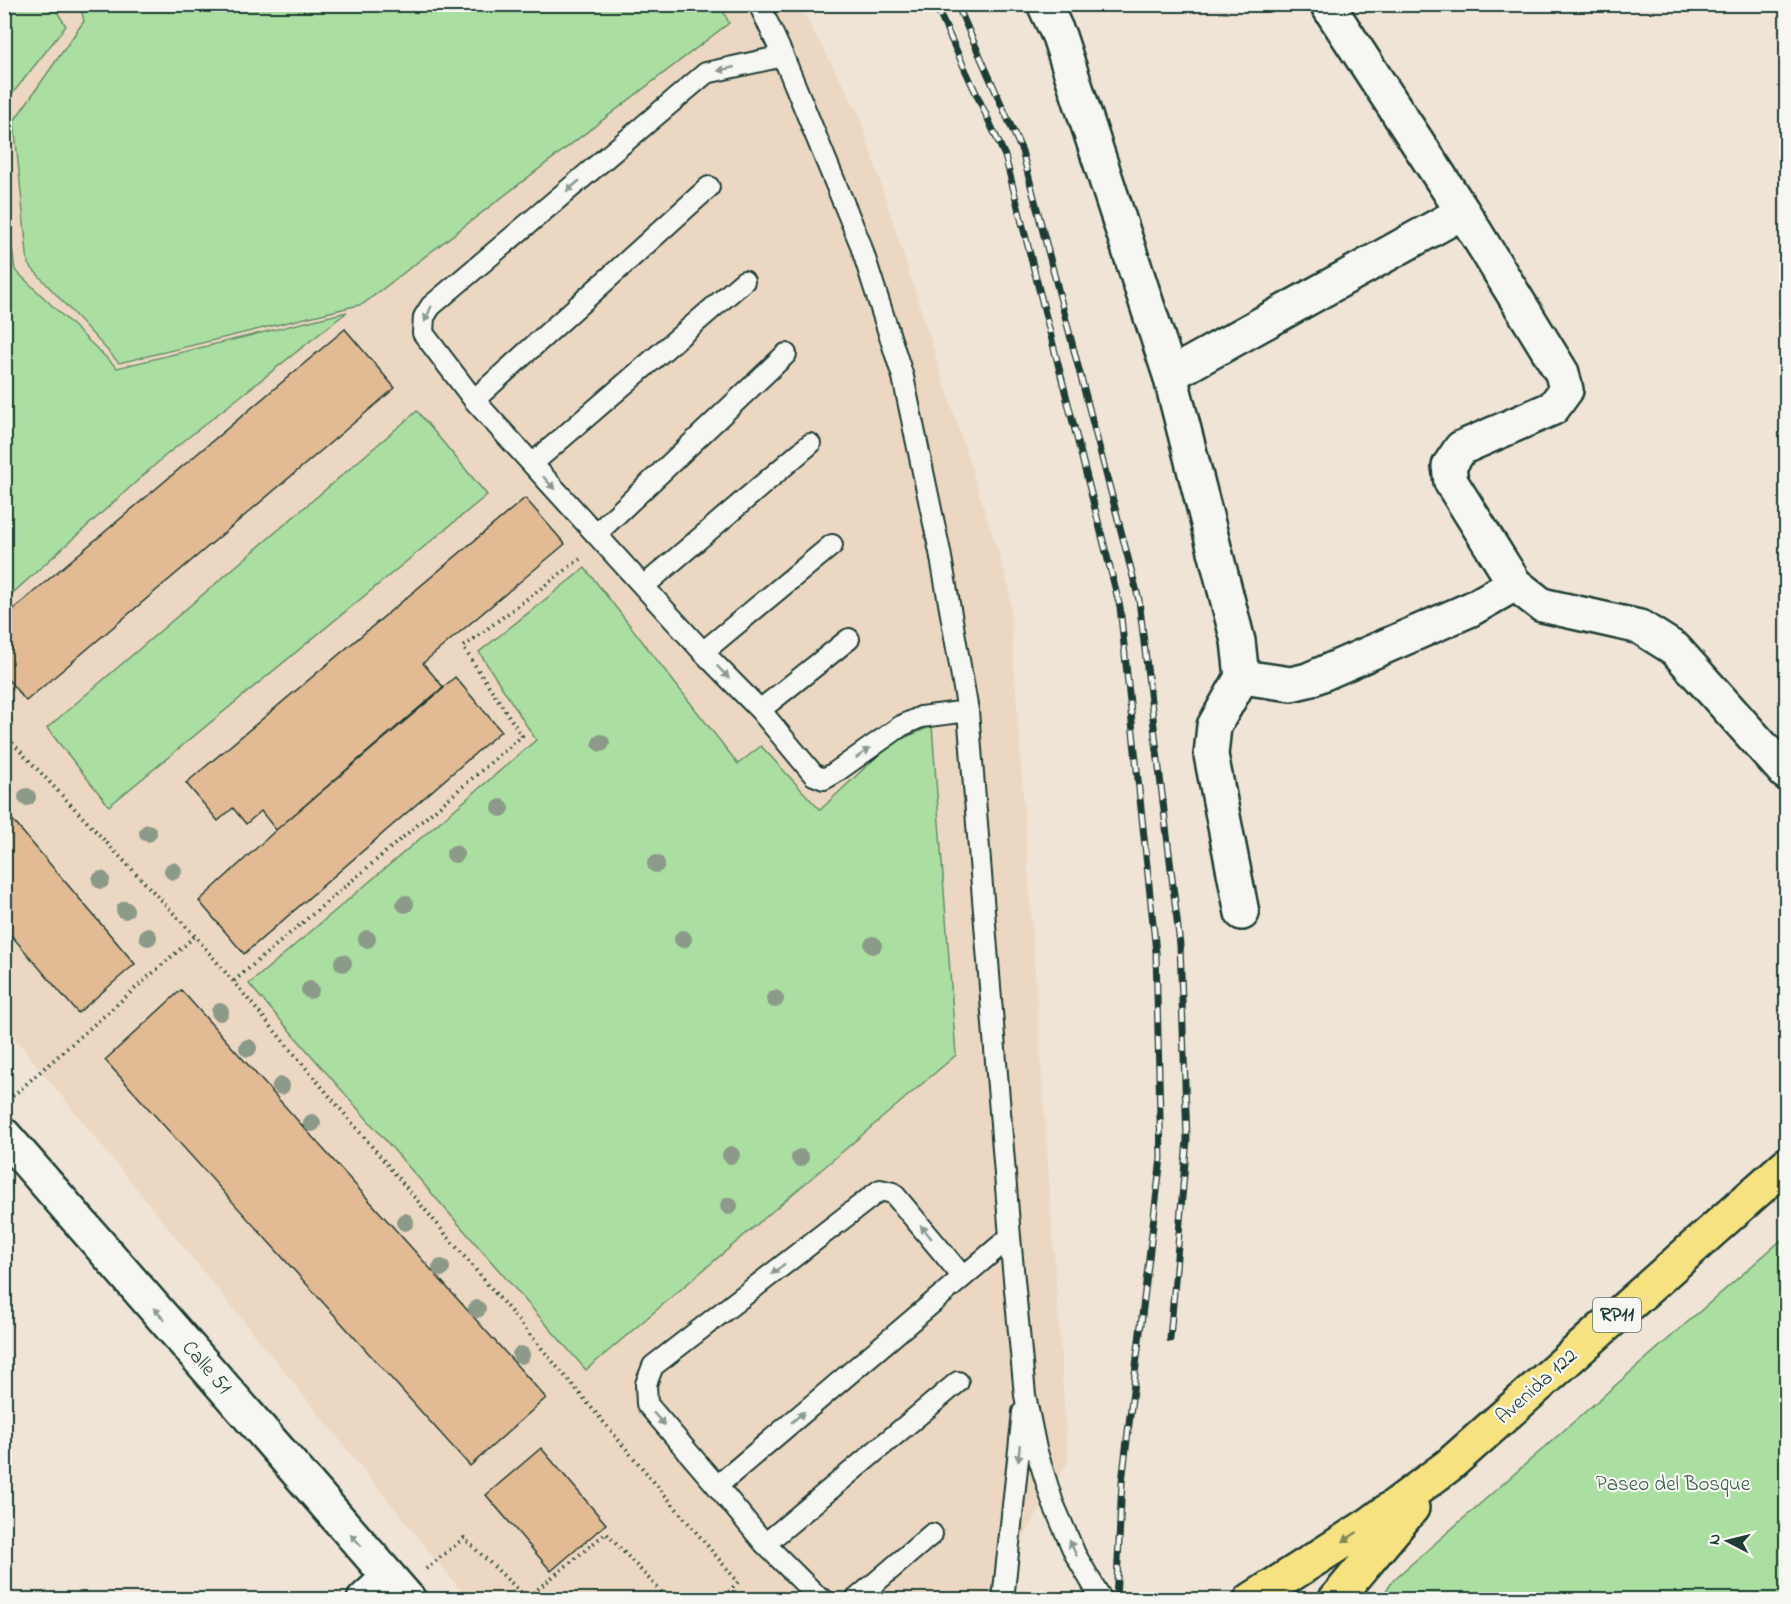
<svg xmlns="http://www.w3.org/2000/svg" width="1791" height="1604" font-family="'Indie Flower',sans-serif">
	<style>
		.built { fill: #ecd7c2 }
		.green { fill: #abdfa1; stroke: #658e6a; stroke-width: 1.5 }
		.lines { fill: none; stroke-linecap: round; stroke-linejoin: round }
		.stream { stroke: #5b979a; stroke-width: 10 }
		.building { fill: #e2ba93; stroke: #1f3d34; stroke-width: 1.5 }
		.lane-casing { stroke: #1f3d34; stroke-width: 24 }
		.street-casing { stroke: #1f3d34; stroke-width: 38 }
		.highway-casing { stroke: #1f3d34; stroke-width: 38 }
		.path { stroke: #1f3d34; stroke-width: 4; stroke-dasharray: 1.5 4.5; stroke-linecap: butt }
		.lane { stroke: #f6f6f2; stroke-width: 20 }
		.street { stroke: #f6f6f2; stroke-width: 33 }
		.highway { stroke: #f7e281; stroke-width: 33 }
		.rail-casing { stroke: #1f3d34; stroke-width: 7 }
		.rail { stroke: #f6f6f2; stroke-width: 4.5; stroke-dasharray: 14; stroke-linecap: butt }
		.tree { fill: #8c9a89 }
		.oneway { fill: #8a9a93 }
		.oneway2 { fill: #808757 }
		.labels { text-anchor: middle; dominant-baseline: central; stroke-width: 4.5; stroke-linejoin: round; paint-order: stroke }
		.shield { fill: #f6f6f2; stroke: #60746d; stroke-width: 1.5 }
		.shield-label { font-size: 20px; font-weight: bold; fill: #1f3d34 }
		.street-label { font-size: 21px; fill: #1f3d34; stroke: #f6f6f2 }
		.park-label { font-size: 21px; fill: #3b5d4a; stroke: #f6f6f2 }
	</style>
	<rect width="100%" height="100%" fill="#f0e4d6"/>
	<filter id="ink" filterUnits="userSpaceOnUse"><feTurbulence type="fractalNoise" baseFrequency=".0167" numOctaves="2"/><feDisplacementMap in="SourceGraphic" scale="12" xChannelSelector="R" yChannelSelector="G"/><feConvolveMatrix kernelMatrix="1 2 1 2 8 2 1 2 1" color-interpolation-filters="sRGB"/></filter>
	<g filter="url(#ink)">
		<!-- built -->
		<path class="built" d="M4,5h795l59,107 151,475 59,875 -81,137h-519l-463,-573z"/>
		<!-- green -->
		<path class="green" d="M5,4l48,1 13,21 -61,77z
			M720,5l9,18 -366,281 -244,59 -91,-99 -14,-143 70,-100 -4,-16z
			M5,197l10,73 102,98 230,-56 -181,143 -161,145z
			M417,411l70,84 -378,311 -62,-78z
			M585,568l153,196 23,-18 59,64 70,-66 42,-18 24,329 -370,315 -337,-386 287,-244 -57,-88z
			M1786,1236v363h-405l11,-18z"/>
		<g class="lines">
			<!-- stream -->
			<path class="stream" d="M1783,4l3,2"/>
		</g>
		<!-- building -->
		<path class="building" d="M345,329l50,59 -369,313 -22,-26v-58z
			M525,498l40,46 -142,119 21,25 -168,142 -15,-19 -15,13 -13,-16 -15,13 -32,-38z
			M455,677l46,54 -257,223 -45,-53 77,-71z
			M4,810l131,154 -57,49 -74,-86z
			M181,990l365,408 -76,68 -365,-406z
			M541,1448l65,76 -55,47 -65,-76z"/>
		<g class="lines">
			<!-- lane casing -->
			<g class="lane-casing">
				<path id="lane" d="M759,4l24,52 77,187 43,134 37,175 28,159 42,526 15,158 11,54 17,54 22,51 27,46
					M783,56l-77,17 -275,233 -7,11 -1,16 51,67 229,252 57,58 54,65 10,4 9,-5 68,-48 20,-9 47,-6
					M474,400l235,-213
					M532,464l212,-183
					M596,534l190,-180
					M644,586l166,-142
					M703,652l129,-107
					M760,710l89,-71
					M963,1277l-70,-84 -13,-3 -227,176 -7,18 1,20 70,82 293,-249
					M717,1486l48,58 55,55 4,1
					M765,1544l193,-162
					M855,1600l77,-66
					M1003,1600l20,-188"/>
			</g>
			<!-- street casing -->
			<g class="street-casing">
				<path id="street" d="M1044,4l15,32 111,339 68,266 4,36 -28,49 -3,29 31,158
					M1327,4l136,208 99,161 4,17 -13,18 -92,40 -12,18 2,16 64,102 27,21 98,22 35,22 111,124
					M1170,375l293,-163
					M1242,677l49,7 17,-4 163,-71 44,-25
					M4,1135l405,465
					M364,1600l25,-23"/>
			</g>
			<!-- highway casing -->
			<g class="highway-casing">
				<path id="highway" d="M1251,1600l119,-76 78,-58 338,-301
					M1335,1600l77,-92"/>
			</g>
			<!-- path -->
			<path class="path" d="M4,734l191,202 543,646 -17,18
				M234,981l288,-245 -59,-89 117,-88
				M8,1100l187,-164
				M426,1569l38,-31 63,60 79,-65 63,67"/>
			<!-- lane -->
			<use href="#lane" class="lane"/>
			<!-- street -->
			<use href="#street" class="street"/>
			<!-- highway -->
			<use href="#highway" class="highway"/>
			<!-- rail casing -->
			<g class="rail-casing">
				<path id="rail" d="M935,4l70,152 115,451 36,345 5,206 -39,324 -6,118
					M957,4l65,147 117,449 41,345 7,194 -17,200"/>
			</g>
			<!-- rail -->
			<use href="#rail" class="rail"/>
		</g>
		<!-- trees -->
		<g class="tree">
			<circle cx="601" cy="743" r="9"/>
			<circle cx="27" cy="797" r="9"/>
			<circle cx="501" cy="808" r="9"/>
			<circle cx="148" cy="833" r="9"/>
			<circle cx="455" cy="854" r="9"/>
			<circle cx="656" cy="864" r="9"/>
			<circle cx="173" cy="871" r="9"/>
			<circle cx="101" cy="880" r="9"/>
			<circle cx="405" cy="904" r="9"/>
			<circle cx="125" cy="910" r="9"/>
			<circle cx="148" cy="937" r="9"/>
			<circle cx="367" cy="939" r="9"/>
			<circle cx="683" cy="939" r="9"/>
			<circle cx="873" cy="945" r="9"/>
			<circle cx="343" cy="963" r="9"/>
			<circle cx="310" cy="990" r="9"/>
			<circle cx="775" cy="999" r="9"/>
			<circle cx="220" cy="1012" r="9"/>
			<circle cx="248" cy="1048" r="9"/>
			<circle cx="281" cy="1086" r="9"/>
			<circle cx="312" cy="1123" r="9"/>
			<circle cx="731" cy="1155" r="9"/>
			<circle cx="800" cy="1158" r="9"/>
			<circle cx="729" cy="1206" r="9"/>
			<circle cx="405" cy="1222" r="9"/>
			<circle cx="441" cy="1268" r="9"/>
			<circle cx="477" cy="1309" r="9"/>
			<circle cx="521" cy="1355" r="9"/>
		</g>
		<!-- one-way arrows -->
		<defs><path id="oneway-solid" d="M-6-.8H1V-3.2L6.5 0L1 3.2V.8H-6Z" transform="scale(1.5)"/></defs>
		<g class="oneway">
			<use href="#oneway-solid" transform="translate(726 69) rotate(167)"/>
			<use href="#oneway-solid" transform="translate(573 186) rotate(140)"/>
			<use href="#oneway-solid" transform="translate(428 314) rotate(114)"/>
			<use href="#oneway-solid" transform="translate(549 483) rotate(48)"/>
			<use href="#oneway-solid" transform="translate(723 672) rotate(45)"/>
			<use href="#oneway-solid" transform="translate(863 753) rotate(-35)"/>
			<use href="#oneway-solid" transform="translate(926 1232) rotate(-130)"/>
			<use href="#oneway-solid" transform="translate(778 1269) rotate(142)"/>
			<use href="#oneway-solid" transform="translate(159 1314) rotate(-131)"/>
			<use href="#oneway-solid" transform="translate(798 1417) rotate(-40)"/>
			<use href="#oneway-solid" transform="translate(659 1419) rotate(49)"/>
			<use href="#oneway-solid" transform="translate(1019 1453) rotate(96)"/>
			<use href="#oneway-solid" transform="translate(356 1540) rotate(-131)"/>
			<use href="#oneway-solid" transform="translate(1073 1548) rotate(-115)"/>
		</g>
		<use class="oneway2" href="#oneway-solid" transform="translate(1350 1537) rotate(147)"/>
	</g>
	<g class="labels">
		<!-- shield labels -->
		<rect class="shield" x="1593" y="1298" width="48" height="34" rx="4.5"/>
		<g class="shield-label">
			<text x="1617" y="1315">RP11</text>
		</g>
		<!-- street labels -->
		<g class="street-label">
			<text transform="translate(206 1368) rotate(49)">Calle 51</text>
			<text transform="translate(1537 1387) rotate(-42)">Avenida 122</text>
		</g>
		<!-- park labels -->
		<g class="park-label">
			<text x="1673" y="1485">Paseo del Bosque</text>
		</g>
	</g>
	<!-- margin -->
	<rect width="1791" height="1604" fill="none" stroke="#f6f6f2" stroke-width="24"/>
	<rect x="12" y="12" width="1767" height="1580" fill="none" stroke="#1f3d34" stroke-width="2" filter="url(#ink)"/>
	<!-- north arrow -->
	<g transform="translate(1728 1541) rotate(277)" stroke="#f6f6f2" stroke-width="4.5" paint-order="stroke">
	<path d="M0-4.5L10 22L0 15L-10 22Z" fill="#1f3d34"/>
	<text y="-9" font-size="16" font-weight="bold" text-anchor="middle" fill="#1f3d34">N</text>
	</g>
</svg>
